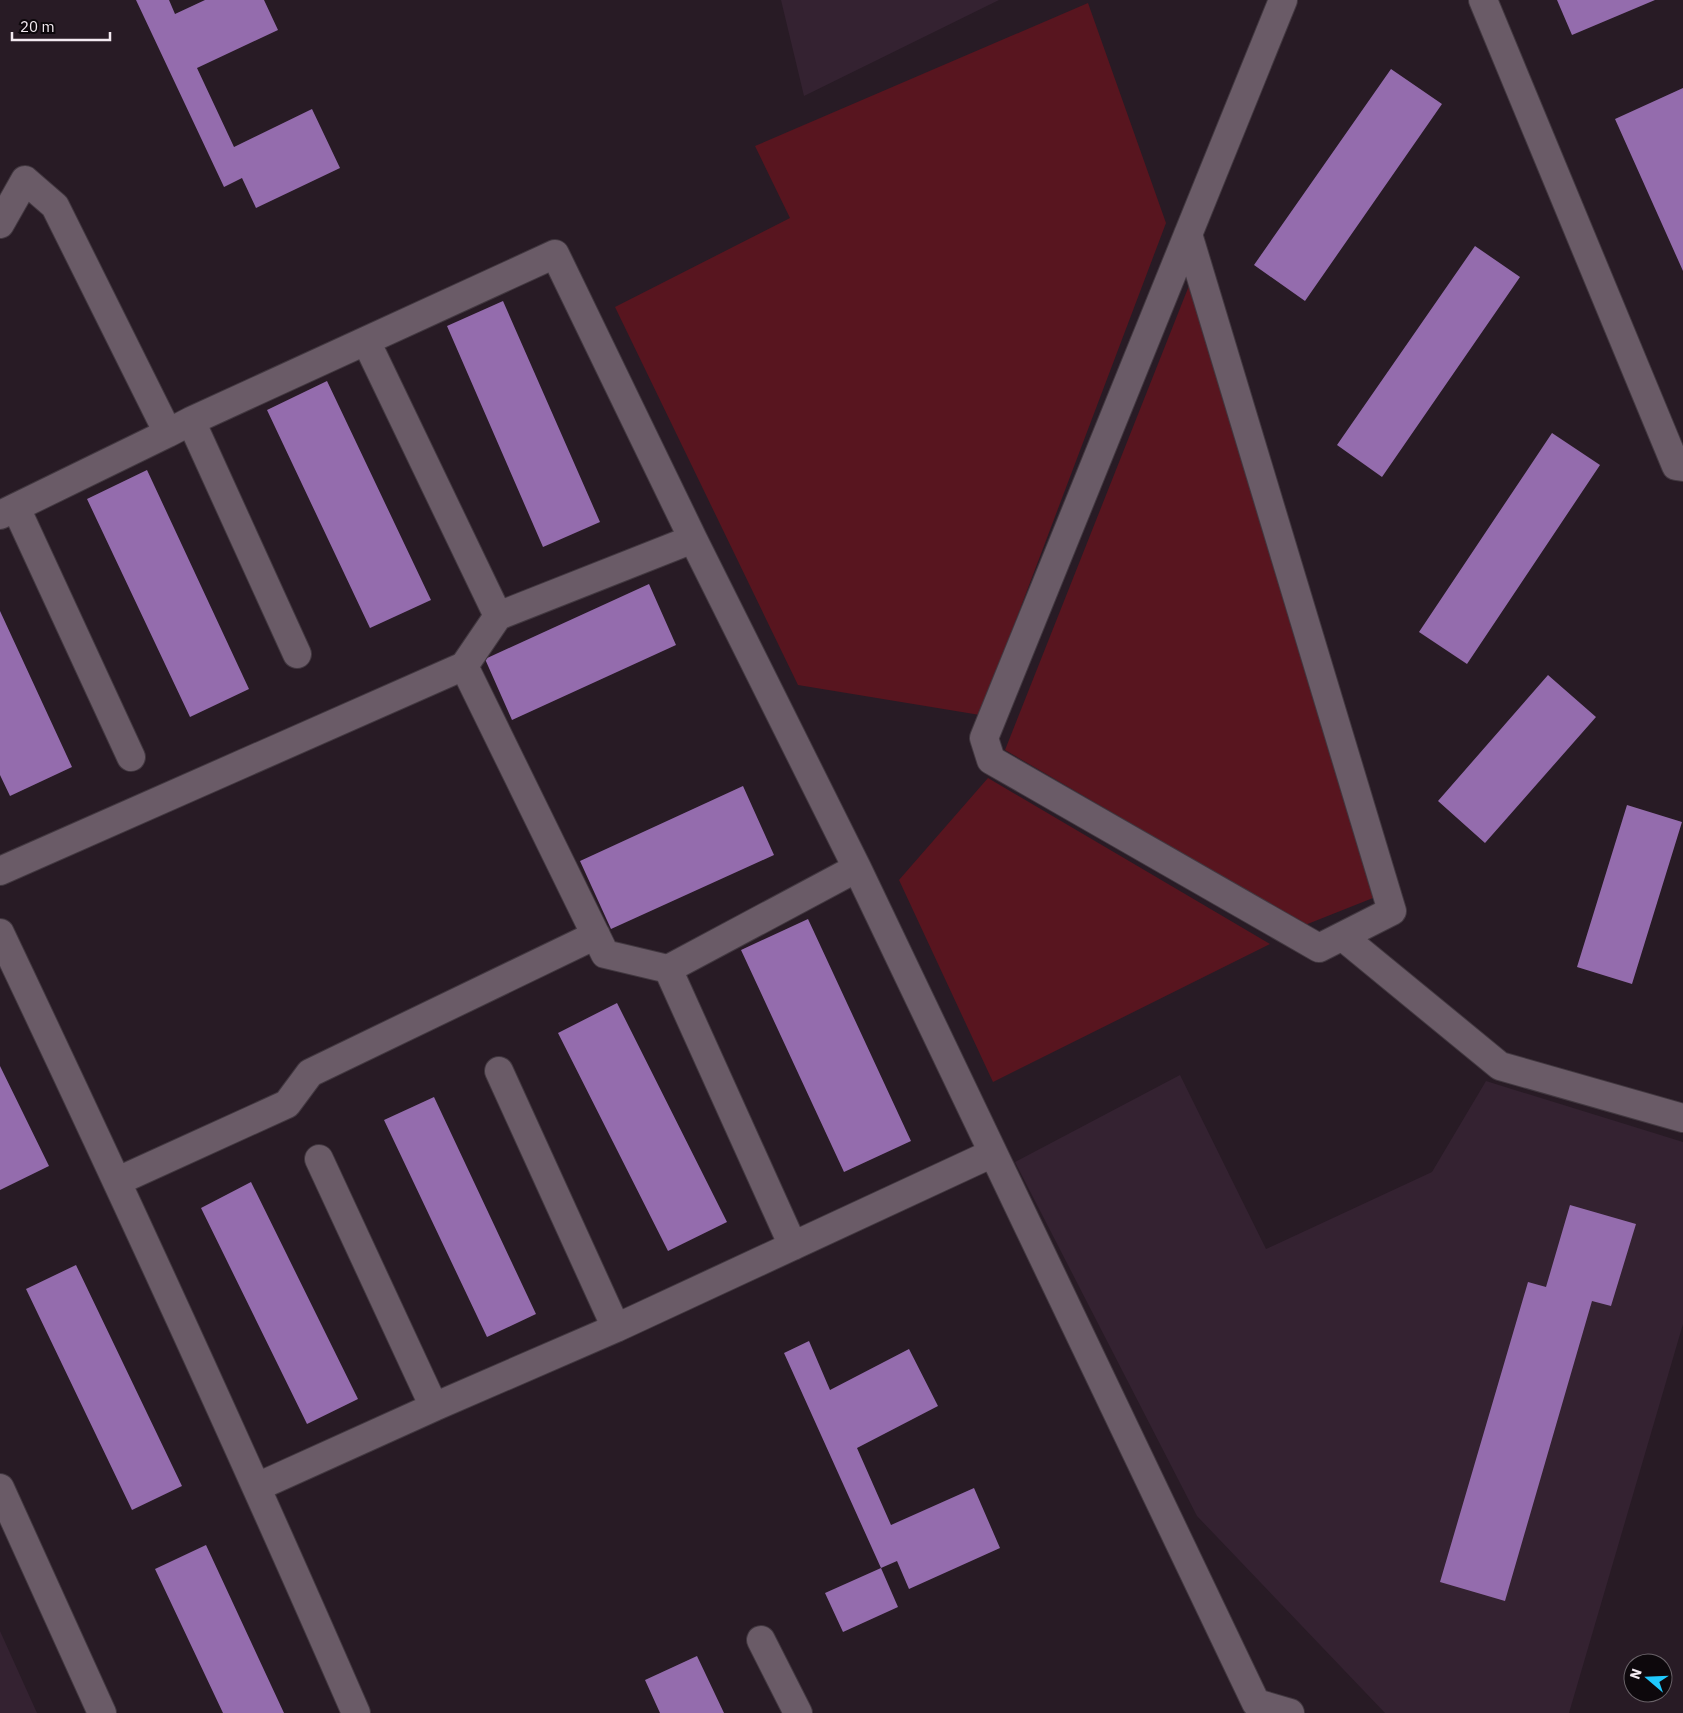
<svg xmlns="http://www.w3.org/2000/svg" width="1683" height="1713" font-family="'IBM Plex Sans',sans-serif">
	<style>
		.built { fill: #342231 }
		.green { fill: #58151f }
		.building { fill: #946cad }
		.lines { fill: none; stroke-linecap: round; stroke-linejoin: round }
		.minor-casing { stroke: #423840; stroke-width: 30 }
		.minor { stroke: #6a5b67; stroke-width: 28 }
	</style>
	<rect width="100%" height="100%" fill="#281b25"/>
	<!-- built -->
	<path class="built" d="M781,0h218l-195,96z
		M1180,1075l86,174 166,-77 54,-91 197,61v182l-114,389h-184l-188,-197 -182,-354z
		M0,1631l37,82h-37z"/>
	<!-- green -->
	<path class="green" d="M1088,3l78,220 -186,492 -182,-30 -183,-378 175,-89 -35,-72z
		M1196,268l182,628 -73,29 -300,-175z
		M988,778l282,166 -277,138 -94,-202z"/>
	<!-- building -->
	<path class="building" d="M136,0h33l6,14 30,-14h59l14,30 -81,38 37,79 78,-38 28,59 -84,40 -14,-30 -18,9z
		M1557,0h98l-83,35z
		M1391,69l51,35 -137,197 -51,-36z
		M1683,88v183l-68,-152z
		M1475,246l45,31 -138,200 -45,-32z
		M503,301l97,221 -57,25 -96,-221z
		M327,381l104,219 -61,28 -103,-218z
		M1552,433l48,32 -133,199 -48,-32z
		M147,470l102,219 -59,28 -103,-218z
		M649,584l27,61 -164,75 -27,-61z
		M0,611l72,156 -62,29 -10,-21z
		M1548,675l48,42 -111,126 -47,-42z
		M743,786l31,69 -163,74 -31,-68z
		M1627,805l55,17 -50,162 -55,-17z
		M808,919l103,222 -67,31 -103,-222z
		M617,1003l110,219 -59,29 -110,-218z
		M0,1066l49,100 -49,24z
		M434,1097l102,217 -49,23 -103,-217z
		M251,1182l107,217 -51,25 -106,-216z
		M1570,1205l66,19 -25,82 -19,-5 -87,300 -65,-19 88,-300 18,5z
		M76,1265l106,221 -50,24 -106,-221z
		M809,1341l21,49 79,-41 29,57 -81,42 34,77 83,-37 26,60 -91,41 -12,-28 -16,7 -97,-215z
		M206,1545l78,168h-61l-68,-144z
		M881,1568l17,39 -55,25 -18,-39z
		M697,1656l27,57h-64l-15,-33z"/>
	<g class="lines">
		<!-- minor casing -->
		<g class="minor-casing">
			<path id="minor" d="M1483,0l193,466 7,1
				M0,224l25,-44 30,26 113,227 -168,82
				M1188,234l204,677 -73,37 -328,-188 -7,-22 299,-738
				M191,421l106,233
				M168,433l23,-12 364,-167 138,285 164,329 399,835 34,10
				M16,508l115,249
				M498,616l195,-77
				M464,666l141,288 63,15 125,277
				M0,871l464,-205 34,-50 -132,-275
				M0,933c123,259 242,518 356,780
				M1343,937l157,129 183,52
				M668,969l189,-101
				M499,1071l117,257
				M319,1159l115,248 182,-79 377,-175
				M118,1181l169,-77 23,-31 286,-138
				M257,1487l177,-80
				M0,1488l102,225
				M761,1640l37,73"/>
		</g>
		<!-- minor -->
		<use href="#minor" class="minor"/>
	</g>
	<!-- north arrow -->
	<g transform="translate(1648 1678) rotate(289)"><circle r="24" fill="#0d080c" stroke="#696268"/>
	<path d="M0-4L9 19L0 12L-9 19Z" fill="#20c9fd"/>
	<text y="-8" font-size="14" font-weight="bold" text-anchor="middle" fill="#f3eaf1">N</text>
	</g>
	<!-- scale -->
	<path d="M12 32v8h98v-8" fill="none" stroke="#f3eaf1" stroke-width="2.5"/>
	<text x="20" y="32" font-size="15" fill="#f3eaf1" stroke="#0d080c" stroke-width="4" paint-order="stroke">20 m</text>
</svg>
